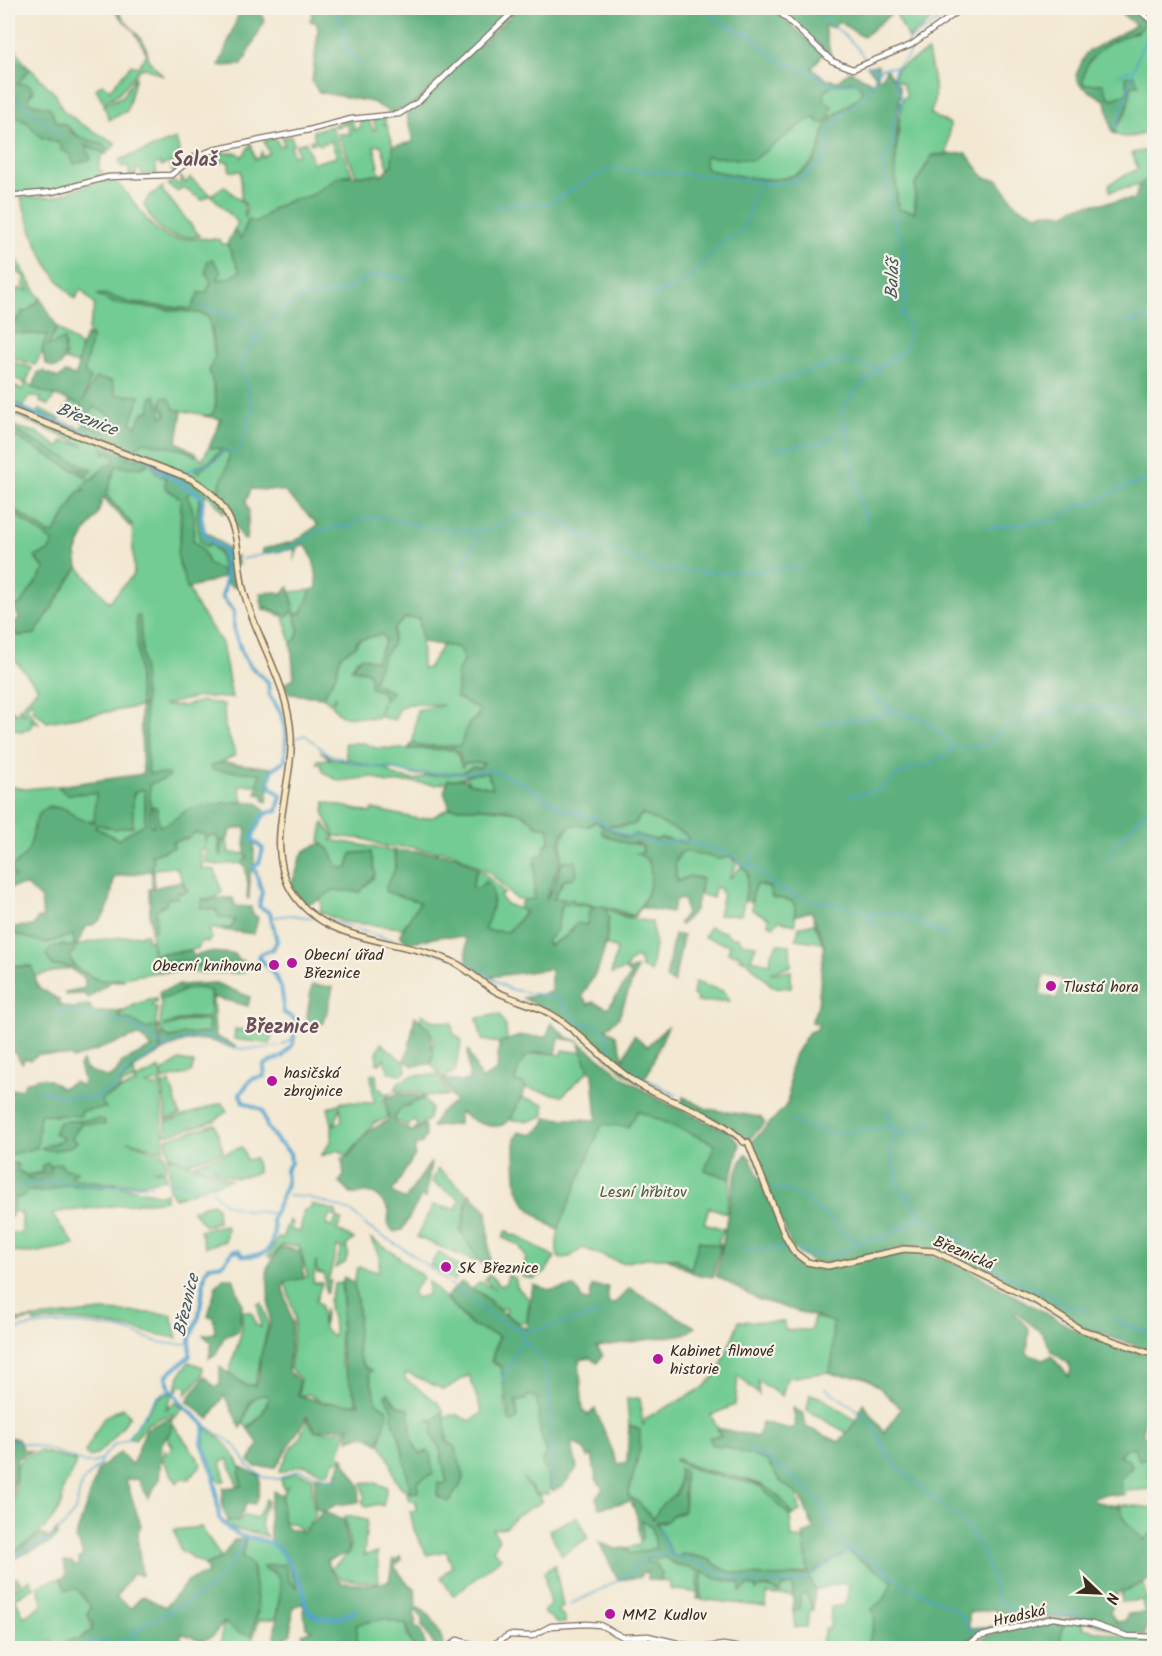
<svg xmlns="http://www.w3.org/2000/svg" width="1162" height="1656" viewBox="0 0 1162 1656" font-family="Kalam,sans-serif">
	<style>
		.green { fill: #72cc93; stroke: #567b58; stroke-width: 1.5; fill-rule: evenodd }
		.forest { fill: #5db07d; stroke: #4c6d4e; stroke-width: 1.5; fill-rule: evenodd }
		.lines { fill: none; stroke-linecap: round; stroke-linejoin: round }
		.stream { stroke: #52a4cd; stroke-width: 1.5 }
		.river { stroke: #52a4cd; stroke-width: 4 }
		.tertiary-casing { stroke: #7b6c5d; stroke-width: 7 }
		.secondary-casing { stroke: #7b6c5d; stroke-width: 8 }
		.tertiary { stroke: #fff; stroke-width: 4.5 }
		.secondary { stroke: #f8e8c3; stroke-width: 5 }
		.poi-dot { fill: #b5179e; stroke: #f7f3e8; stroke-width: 2 }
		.labels { text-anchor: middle; stroke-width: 4.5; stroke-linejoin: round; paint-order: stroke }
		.poi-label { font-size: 16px; fill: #3b2a1e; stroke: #f7f3e8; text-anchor: start }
		.park-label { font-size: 16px; fill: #4c5b41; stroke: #f7f3e8 }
		.street-label { font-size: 16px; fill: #3b2a1e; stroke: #f7f3e8 }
		.water-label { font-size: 18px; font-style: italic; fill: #43555b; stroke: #f7f3e8 }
		.quarter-label { font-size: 20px; font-weight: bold; fill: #6b505b; stroke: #f7f3e8 }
	</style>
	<rect width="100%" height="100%" fill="#f7f3e8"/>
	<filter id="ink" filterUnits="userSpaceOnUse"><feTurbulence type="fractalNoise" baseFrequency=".0167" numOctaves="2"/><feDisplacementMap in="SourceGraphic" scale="12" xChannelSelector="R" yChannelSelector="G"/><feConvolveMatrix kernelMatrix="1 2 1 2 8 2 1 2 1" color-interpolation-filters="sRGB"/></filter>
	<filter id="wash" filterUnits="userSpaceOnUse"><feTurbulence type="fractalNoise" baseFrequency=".008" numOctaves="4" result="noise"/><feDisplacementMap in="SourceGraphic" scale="24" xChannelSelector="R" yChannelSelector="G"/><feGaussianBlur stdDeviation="1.35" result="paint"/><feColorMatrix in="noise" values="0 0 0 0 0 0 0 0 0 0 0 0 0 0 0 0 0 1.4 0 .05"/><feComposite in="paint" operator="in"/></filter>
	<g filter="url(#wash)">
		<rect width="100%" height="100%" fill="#f3e8d2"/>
		<path class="green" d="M111 8H117C121 24 148 35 148 59L163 76 146 68 140 69 120 92 104 103 96 89 102 84 110 90 131 65 138 67 147 54 134 31Z
			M898 8H946L908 38 894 10Z
			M1120 8H1134L1154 25V128C1144 134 1129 140 1117 135L1114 130 1125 115 1132 85 1129 84 1126 95 1113 99 1108 97 1102 84H1083V70L1100 49 1122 36 1138 32 1145 24Z
			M14 47 23 61 57 96 62 109 81 124 116 144 109 151 99 142C81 142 76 134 65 124 51 123 42 108 30 103L28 99 34 91 17 84 19 63 15 60 12 64 10 52Z
			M928 51C931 70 940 96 930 114L950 124 947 154 932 155 915 185V213L897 209 895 168 902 99 907 95 903 84 894 79 896 69Z
			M136 76 127 111 109 120 104 105 123 96Z
			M850 81 858 84 862 91 860 95C850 106 832 113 826 126 821 136 822 147 816 157 793 193 742 176 709 170L705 166V156L753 160 809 119 815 118 825 101 824 93 831 86Z
			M8 112 31 125 41 137 61 144V150L71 154 75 164 85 145 106 154 102 155 98 169 103 172C83 191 34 192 8 194Z
			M386 118 384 125H387C390 138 400 158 389 169L381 145 374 146 379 166 377 167 382 175H356L338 134H350L347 124 335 127 334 124 352 120 354 130 360 128V119H368L373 130 376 129 373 119Z
			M331 126 352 174 340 176 310 196 291 200 274 208 241 240 234 230 238 223 211 195 224 186 244 204 245 218 247 207 241 199V171H230L228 161 219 162 213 151 221 154 222 149 223 153H238L242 157 251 144 255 159 259 158 262 151V157L269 153 264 141 276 138 279 146 284 145 282 138 291 136 294 144 291 147 293 155 298 154 296 145 306 142 313 163 337 157 331 141 319 145 318 142 311 144 310 141 315 139 313 131Z
			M176 139 180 154 177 164 178 166 182 164 173 173 170 162 161 166 160 163 155 164 157 175H142L141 170 136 169V176H129V166L121 167 119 160Z
			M1148 150 1154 160V157V172L1141 185 1110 191 1109 185 1112 182 1138 169 1132 153Z
			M179 175 186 183 190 178 211 195 202 200 182 187 178 192 168 185 173 181 179 185 182 180Z
			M113 180C134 195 147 229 168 237 184 243 203 235 220 240L222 244H227L240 271 231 278 217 280 220 274 212 259 210 260 207 274 212 280 206 293H199L192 309 131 303 98 294 116 304 199 313 209 318 215 357 211 376 216 400 215 411 210 416 174 409 169 398 164 397 166 416 162 417 156 396 149 411 144 412 135 427 131 423 140 396 116 395 112 381 95 378 94 407 112 416 103 433 64 411 70 401 82 405 87 382 84 368 92 337 88 330 95 306 81 289 75 299C44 269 32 237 21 197H54L95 183Z
			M163 187 162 190 200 236C169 240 157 233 144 205L149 196Z
			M9 246 40 299 8 328V297L19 288 28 291 23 284 24 277 18 272 10 271 8 277Z
			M57 327 81 347 78 364 65 360 66 355 48 346Z
			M15 333 47 335 44 348 35 365 8 356V338Z
			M10 361 32 368 26 383 55 396 48 405 40 402 41 398 29 396 23 407 27 409 25 410 52 418 38 413 40 409 60 419 56 420 165 467 167 463 135 449 143 442 185 450 203 459 209 447 222 449 210 461 198 466C210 467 218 458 225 450L229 453 227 471 217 489 224 514C207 489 186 477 157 474L166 478 165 488 181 499 179 565 195 604 222 643 232 698 199 697 162 705 184 706 201 701 224 705 225 727 236 755 212 766 213 770 260 772 258 785H239L243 801 188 810 169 825 159 826 157 808 153 806 154 826 150 827 144 706 47 722 32 709 34 705 32 701 26 707 40 725 31 719 33 726 22 732 8 727V706L14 712 27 715 18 710 38 688 8 652V633L10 631 19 636 35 634 78 567 109 602 134 574 132 524 106 495 116 466H147L107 452 116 456 113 463C101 466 102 473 94 479 89 482 87 481 82 487L85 491H79L54 534 48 533 8 505V438L12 441 8 420 18 428 36 432 60 448 62 441 84 446 8 412V404L20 412V405L8 397V383L22 390 25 383 8 375Z
			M193 491 200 497C186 545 229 542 224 577L220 569 209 565 203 551 193 540C194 525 196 507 186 496Z
			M8 509 53 542 49 551 36 556V560L45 569C37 580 30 599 17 606L8 596Z
			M311 590 310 600 296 620 299 629 296 639 291 643 284 617 263 609 265 607 288 616 294 610 291 592Z
			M411 617 421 620 422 669 428 668 443 645 457 647 464 657 457 675 460 697 480 710C478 719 472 718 468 725 464 733 466 742 458 747L418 746 413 742 417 710 444 705 407 704 399 709 395 720 380 717 382 703 377 718 341 716 332 705 336 696 330 703 323 697 336 674 341 655 355 647 358 640 383 634 386 640 376 661 357 659 351 669 369 672 371 688 383 692 384 700 392 692 373 682 383 657 393 641 394 629 398 622Z
			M345 743H364L376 748 456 750 462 767 464 763 478 762 484 765 480 768 471 767 463 772 414 775 385 767H373L384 768 395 776 415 780 426 776 486 772 494 788 469 783 466 777 436 785 411 782 387 783 373 777 339 781 323 772 321 764 317 763 318 760 330 759 320 751 331 758 372 767 346 758Z
			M8 786 25 789 58 786 66 794 96 793 95 819 94 822 79 819 65 809 49 806C31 817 35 830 30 847 27 857 18 862 10 868L16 877H8V861L14 842H8Z
			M137 790H145V824C136 830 127 832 119 840L95 827 97 824 109 828 132 827 133 795Z
			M325 802 371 813 372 809 419 819 433 817 449 808H482L518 812 532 820 536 826 549 828 551 840 545 845 544 854 537 856 535 862 534 899 531 901 515 898 490 873 452 852 421 850 412 847H387L364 839 335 836 324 815Z
			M642 814 685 834 688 839 687 843 661 838 656 840C636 835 626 839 606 828L608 825 621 827 636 823Z
			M596 821 603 826V834L607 837 643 846 641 854C643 856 646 858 648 861 659 876 644 904 634 916L608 907 553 899 564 880 573 878 576 862 563 861 554 887 546 899C549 886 559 872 561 859 564 840 556 840 572 825L590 826Z
			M323 823 335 838 331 840C353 844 372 846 394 852L395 874 386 887 387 892 420 902 403 928 344 922 320 912 322 902 319 900 333 890 359 892 374 877 370 852 352 853 347 869 338 867 329 849 320 842Z
			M195 833 205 834V843L208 836H218L219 853 222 855 223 839 227 841 229 853 247 854 244 863 215 865 206 862 204 847 200 850 203 863 201 868 215 870 222 892 215 898 202 901 201 906 217 911 222 917 232 918 236 922 231 928 209 929 212 938 208 942 202 941 197 949 157 954V964L166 960 193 961 198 967 241 960 247 963V970L242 973 157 972 105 981 89 977 76 968 70 958 75 946 98 940 147 934V940H151L154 965 151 932 156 926V910L168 898 188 891 176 867 153 869 154 886 152 888 151 856 174 847 172 843Z
			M682 851 722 859 731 856 736 865 729 879 741 867 747 871 748 885 741 915H718L723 894 720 892 721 888 715 887 713 898 700 894 701 878 689 876 677 881 675 863Z
			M478 868 505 893 500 896 506 904 526 911 508 932 483 930C490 918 499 891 486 881L479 888 471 887Z
			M756 883 769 887 773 897 792 901 795 906V925L779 920 774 926 768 924 769 918 752 910V893Z
			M563 903 596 906 589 912 587 925H575L566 936 548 946 546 942 556 931Z
			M604 908 625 917 652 922 655 945 651 972 641 968 640 959 635 958 628 964 627 969 611 974 617 949 606 945 609 918Z
			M814 923 823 943 796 939 799 927Z
			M709 927 727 933 730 937H738L742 943 756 945 751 959 770 964 771 954 778 944 790 945 791 966 770 973 791 971V988L773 987 748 962 739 958 742 957 740 955 728 953 730 945 704 937Z
			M8 932 47 943 73 935 75 945 68 947 63 944 51 948 48 957 53 966 62 964 70 968 35 976 31 966H12V959L8 955Z
			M695 982 723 991 730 1001 696 1002 697 998 693 995Z
			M198 988 210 989V1018H189L164 1026 189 1020 209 1021V1033L168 1038 160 1029 161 998C175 995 184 989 198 988Z
			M156 998V1003H153V1007H157L156 1027 147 1029 117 1016 136 1004Z
			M422 1014 431 1020 452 1023 453 1033 462 1040 455 1071 451 1074 448 1072 449 1075 443 1078 432 1065 434 1038 420 1019Z
			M499 1014 506 1027 507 1040 499 1043 482 1040 477 1018Z
			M235 1029 272 1034 270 1044 234 1039Z
			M381 1043 405 1063 406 1071 403 1074 389 1073 384 1058 380 1064 377 1063V1053Z
			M563 1050 583 1053 589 1070 562 1096 526 1088 515 1082 519 1065 526 1055 550 1053 561 1055Z
			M179 1060 194 1063 191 1073 163 1080 162 1072Z
			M160 1068 161 1081 146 1085 155 1087 161 1083 164 1150 127 1141 165 1154 166 1168 153 1170 165 1171 166 1179 138 1184 106 1183 163 1195 166 1192V1200L58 1212 52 1215 75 1245 33 1253 8 1252V1233H22V1213L12 1211 15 1198 21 1197 26 1191 43 1192 65 1185 104 1187 100 1182 74 1179 72 1171 63 1168 61 1164 53 1168C49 1181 39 1180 28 1180L26 1177 42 1175H26L17 1170V1164L8 1162V1155L37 1147 40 1113 54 1116 81 1114V1111L101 1104V1100L136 1083 133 1080 121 1085V1082L134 1070 135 1080Z
			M376 1074 377 1087 382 1089V1093H391L381 1103 387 1105 388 1118 374 1123 348 1156 338 1150 321 1156 332 1139V1126L342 1121 340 1106 336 1122 332 1124 328 1108 343 1102 374 1103 371 1075Z
			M413 1075H438L448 1095C429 1099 414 1089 394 1091L399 1082Z
			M170 1082 180 1115 166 1120 163 1085Z
			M522 1098 544 1104V1116L530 1121 512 1120 513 1112Z
			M420 1100H425L431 1109 429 1119 413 1131 417 1126 414 1120 408 1126 394 1120 400 1109Z
			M222 1103 227 1111 214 1121 166 1135V1122Z
			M638 1111 716 1144 705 1170 731 1179 726 1213 709 1207 704 1223 724 1229 718 1242 722 1244 721 1246 699 1241 691 1269 676 1258H646L622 1263 583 1248 570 1257 559 1258C546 1236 591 1149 602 1124L628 1126Z
			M215 1124 223 1151 186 1163 169 1155 166 1139Z
			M242 1147 247 1160 255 1158 258 1173 235 1178 214 1171 216 1168 210 1170 194 1164Z
			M168 1156 230 1180 197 1189V1191L175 1198 168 1187 170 1182Z
			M438 1169 466 1192 465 1219 460 1231 479 1260 476 1262 417 1237 433 1205 456 1209 460 1199 432 1182Z
			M213 1203 217 1208 218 1222 205 1226 192 1210Z
			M312 1204 336 1211 337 1217 330 1215 326 1225 332 1227 337 1217 342 1220 337 1230 354 1239 346 1246 348 1253 345 1263 335 1268 342 1247H337L328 1281H331L326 1294 324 1274 317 1273 316 1261 313 1283H322L316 1301 321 1306 322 1325 325 1308 324 1329 333 1337C337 1325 329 1315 329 1303 329 1297 333 1290 335 1284L341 1283 343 1305 339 1346 342 1367 347 1371 358 1405 325 1403 308 1394 299 1396 300 1379 290 1369 295 1316 285 1282 308 1277 299 1246 282 1245 271 1258 268 1256 278 1237 282 1238 289 1220 292 1223 291 1230 300 1232 304 1210 311 1208Z
			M224 1225 227 1227 225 1241 205 1247 200 1230Z
			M508 1231 511 1236 516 1235 555 1257 546 1271 535 1279 522 1277 526 1257 519 1245 503 1238 505 1232Z
			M371 1239 391 1251 422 1276 423 1278 412 1292 416 1298 428 1295V1281L472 1326 498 1336 491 1362 502 1368C501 1377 506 1381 506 1391 505 1405 504 1408 511 1422L517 1418V1401L525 1400 528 1395 538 1398 541 1433 546 1452 542 1463 550 1479 549 1494H537L523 1478 535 1494 541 1496V1502L516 1516 506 1527 492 1529 499 1539 493 1550 501 1558 453 1596 441 1577 452 1566 446 1551 427 1555 414 1530 410 1511 416 1510V1501H409L407 1494 420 1479 426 1451 420 1454 412 1440 409 1410 397 1405 388 1393V1402L393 1410 392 1418 400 1439 410 1488 406 1492 395 1480 391 1463 380 1443 388 1411 377 1403 369 1374 371 1370 362 1364 356 1350 358 1309 354 1283 357 1269 360 1267 378 1272C382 1254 377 1253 371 1239ZM408 1373 444 1390 469 1375 482 1413 470 1421 457 1415 443 1416 448 1443 455 1446C455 1465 473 1471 456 1491 452 1495 453 1499 448 1502L437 1495 438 1483 447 1484 440 1449 432 1436 434 1423 427 1420H435L443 1411 437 1402 405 1379V1375Z
			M439 1252 462 1269 454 1281 430 1265Z
			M489 1274 500 1286 506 1283 508 1275 515 1278 517 1287 529 1299 527 1321 519 1323 505 1313 507 1310 504 1307 501 1310 479 1292 470 1290 481 1282 495 1289 485 1280Z
			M262 1303 268 1325 255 1385H246L229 1373 242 1330V1311L252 1312 256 1325 261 1327 258 1304Z
			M102 1311 171 1314 177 1338C132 1331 83 1314 34 1323L32 1319 17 1323 9 1321Z
			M814 1317 833 1322C831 1339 836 1358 829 1372L787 1378 782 1396 758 1381 759 1395 738 1375 735 1405 711 1415 721 1436 712 1445 725 1446 767 1461 780 1481 797 1492 800 1511 793 1515C772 1480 743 1478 708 1471 697 1469 686 1463 677 1459L676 1461 701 1472 744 1480 762 1487 790 1516 792 1538 805 1539 808 1572 785 1577 750 1575 723 1570 710 1560 682 1553 681 1556H673L656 1522 663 1523 672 1515 682 1513 685 1502 684 1471H678C683 1492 668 1504 653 1519L639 1503 628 1496 638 1457 640 1430 629 1425 627 1399 640 1398 643 1426 646 1418 703 1388 718 1373 739 1321 784 1322 785 1330H811Z
			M189 1362 203 1367 202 1376 186 1395 187 1386H179L177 1391H175L180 1374Z
			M170 1393 172 1396 166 1409 176 1402 183 1408 175 1417 171 1414 149 1423 134 1440 128 1438 155 1401 160 1396Z
			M810 1394 822 1398 856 1421 847 1433 807 1410Z
			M260 1395H268C266 1411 260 1419 247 1427L243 1423 252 1400Z
			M123 1408 130 1415C123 1427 101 1457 88 1457L85 1452 104 1417Z
			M307 1419 314 1431 333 1432 348 1428 339 1454 345 1459 335 1461 328 1474C318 1473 313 1467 306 1466 296 1464 287 1472 279 1472L291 1448 299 1440Z
			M172 1423 202 1464 189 1479H182L177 1483 163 1461 165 1450 167 1453 173 1447 167 1438Z
			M206 1427C220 1437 237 1454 242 1471L239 1477 242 1486 238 1487 228 1459 221 1462 225 1480 221 1483C205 1464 201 1453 206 1427Z
			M1134 1447 1148 1456 1149 1477 1154 1478V1489L1125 1491V1495H1121L1120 1479 1132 1467 1119 1455 1125 1449Z
			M40 1451 76 1461C74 1471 69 1478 64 1487 61 1492 64 1499 61 1505 52 1524 35 1538 18 1549L12 1548 8 1551V1532L16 1487V1467L22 1458Z
			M295 1472 312 1477 313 1505 316 1514 308 1527 300 1530 293 1523H285C281 1512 278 1497 288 1486L283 1488 281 1479Z
			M372 1482 387 1487 383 1506 378 1504 367 1507 362 1502 365 1497 362 1483Z
			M266 1499 268 1502C261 1514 257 1525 267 1537 254 1529 240 1534 225 1525L228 1521 239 1522 244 1515 257 1518Z
			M1117 1504 1154 1508V1551L1127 1524Z
			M347 1516 367 1520 364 1555 377 1553 379 1581 375 1583 342 1579 330 1569 349 1553 350 1545 345 1517Z
			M578 1516 588 1538 562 1555 549 1530Z
			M641 1519 652 1526 656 1548 631 1554 626 1548 640 1545Z
			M201 1527 222 1558 205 1565 180 1550 174 1530Z
			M247 1536C278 1536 288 1563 297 1588L290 1582 284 1565H271L264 1569C288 1574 279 1597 276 1616L274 1619 259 1620 250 1648H224L221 1642 223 1623 252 1635 258 1613 253 1569 242 1555Z
			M848 1552 893 1581 884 1599 872 1609 875 1619 867 1648H820L825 1629H830L831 1607 845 1605 849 1586 840 1583 815 1590 808 1575Z
			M647 1557 655 1560 664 1557 697 1569 700 1571 698 1593 670 1589V1582L660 1581 662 1574 646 1562Z
			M555 1565 563 1607 558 1611 565 1619V1623H558L543 1612 550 1605 544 1572Z
			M702 1571 708 1572 714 1578 756 1587 774 1589 793 1585 794 1596 767 1594 766 1607 701 1599Z
			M8 1573 11 1581 17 1577 20 1582 13 1586 14 1589 30 1579 34 1587 12 1600H16L24 1617 43 1604 37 1586 60 1578 66 1590 77 1589 91 1607 88 1611 92 1630 80 1639 67 1642 65 1648H50L55 1647 52 1641 37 1646 38 1648H8V1601L10 1600Z
			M1144 1582 1146 1599 1154 1598V1604L1150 1610H1144L1142 1600 1122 1602 1121 1591Z
			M806 1593 813 1610 809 1611 807 1627H795L793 1611 799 1610 800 1595Z
			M384 1619 407 1625V1635L414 1648H355L358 1645 355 1636 357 1624Z
			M1064 1620 1084 1623 1083 1628 1134 1639 1154 1638V1648H1059Z"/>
		<path class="forest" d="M241 8H261L264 22 242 65 219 66Z
			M314 8H515L412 105 392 113 372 102 319 92 312 82 318 31 317 23 310 21Z
			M519 8H773L823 54 812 68 826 79 838 81 850 71 873 83 876 76 867 66 878 65V77L882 78 886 69 900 88 895 168 898 209 915 212V185L932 156 966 153 985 178 998 180 1017 206 1037 215 1045 212 1065 214 1075 207 1086 205 1135 199 1139 186 1154 172V1336L1152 1343 1154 1344V1352L1075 1325 1035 1299 951 1255 926 1247 907 1246 833 1264 812 1262 793 1249 752 1148V1142L785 1107 789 1098 790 1070 795 1054 809 1032 816 1030 819 1024 811 1022 818 1005 824 944 811 911 795 916V906L792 901 772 897 769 887 756 884 751 902 745 901 748 872 731 856 719 859 684 851 677 855 675 866 677 882 689 876 702 880 695 910 681 925 679 923 686 914 684 900 676 899 671 913 644 908 643 905 635 916 628 917 605 909 609 918 605 947 599 967 582 996 588 1004 593 1002 608 1008 631 975 626 971 637 968 619 1017 606 1029 616 1035 624 1059 634 1035 647 1046 668 1026 648 1073 639 1083 626 1074 567 1022 523 998 551 992V969L489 977 467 963 466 938 445 936 406 943 400 934 420 902 386 892V887C392 875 401 864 393 850L455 855 477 868 472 887 479 888 486 881C499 891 490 918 484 930L508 932 526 912 519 909 522 900 534 899 535 862 536 856 544 854 545 846 550 842 549 828 537 826C518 802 478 809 450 808L444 792 448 780 464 779 469 783 493 788 488 773 466 775 463 772 472 767 480 768 484 763H465L462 767 459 753 453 749H408L413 742 418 746H460L469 723 477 718 480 710 456 697C458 689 457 685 457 678 457 663 471 663 457 647L422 642 419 618H405L394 629 392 645 383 657 373 682 392 692 384 700 383 692 371 688 369 672 351 668 361 657 376 661 386 640 382 634 358 640 355 647 341 655 336 674 323 697 290 694 284 684 294 678 291 643 296 639 299 629 294 613 302 614 311 590 317 588C317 573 315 556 304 544L298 547 294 561 295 549 263 554 262 549 293 542 318 525 284 491 251 489 246 502 249 511 246 540 243 539 218 497C217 481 230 470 229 453L225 450C217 460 205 462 199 473L194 468 210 461 221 449 209 447 221 419 203 416 212 415C221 401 213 385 209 371L215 356 213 334 208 316 199 313 116 304 98 296 104 294 131 303 191 309 199 293H206L211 282 206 273 207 261 213 259 221 272 217 280 230 278 240 271 227 244 234 230 241 239 248 219 256 223 274 208 291 200 310 196 340 176 382 175 392 165 393 146 413 142 406 113ZM850 81 858 84 862 91 860 95C850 106 833 113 826 126 821 136 822 147 816 157 794 193 742 176 709 170L705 166V156L753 160 809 119 815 118 820 123H825L830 116 832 106 825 101 824 93 831 86ZM642 814 685 834 688 839 686 843 661 838 656 840 636 834 627 838 606 828 608 825H633ZM596 821 603 826 601 832 619 841 628 844 639 843 643 846V853H637L649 861C654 881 647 900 634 916L608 907 574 902 573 899H553L564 880 573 878 577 873 575 861H563L554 887 546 899 561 859 560 843 563 833 572 825 588 826ZM563 903 595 907 589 912 587 925 577 923 566 937 549 946 546 942 556 931ZM1044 975 1062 979 1057 999 1040 994Z
			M778 8H898L863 37 838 21 834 28 824 26 831 57Z
			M1114 8H1120L1146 24C1142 27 1140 31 1135 32 1109 42 1083 54 1083 84H1103L1108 97 1113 99 1129 92 1125 76 1134 75 1139 85H1132L1126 112 1114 130 1117 135 1112 132 1106 101 1080 85 1076 75 1086 53 1136 25Z
			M10 52 12 64 16 60 30 69 17 84H27L33 89 28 99 30 103 49 107C56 114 50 124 65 124 70 128 69 131 74 134 86 141 101 140 109 151L106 154 85 145 91 159 74 164 70 154 61 150V144L41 137 26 121 8 113V56Z
			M40 297 57 327 48 346 64 339C66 351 65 378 45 363L42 348 47 335 15 333 8 338V328L22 314V311L25 312 38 303Z
			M87 334 92 337 84 372 90 378 83 402 95 378 112 381 116 395 140 396 131 422 135 427 144 412 149 411 152 396H156L162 417 166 416V412L161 406 163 397 169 398 174 409 182 411 177 442 197 454 195 456 185 450 143 442 135 449 155 460 167 463 165 467 53 423 56 420 81 428 85 422 103 432 112 416 94 407 88 416 79 411 81 405 33 388 38 372 43 371 58 378 65 373 76 376 81 347Z
			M8 427 60 455 93 469 91 472 76 467 88 475 86 477 16 437 12 441 8 438Z
			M101 447 148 464 142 468 116 466 106 495 132 524 130 527 103 497 98 514 85 533 76 553 78 567 35 634 20 636 11 631 8 633V629L19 618 8 596 16 606 20 605 45 569 35 557 49 551 53 542 8 509V505L48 533 54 534 79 491H85L82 487 89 479 94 478C100 472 104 463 113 463L115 456 107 452 104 454Z
			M152 465 193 482 206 493 201 512 205 531 229 549 231 557 237 556 238 565H227L237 586 232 587 224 577 187 589 177 554 181 534V499L165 487 166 478 157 474ZM193 491 200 497 197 516 200 541 206 547 211 543 219 552 224 576 220 569 209 565 203 551 193 540C194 525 196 507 186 496Z
			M289 587 294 610 288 616 266 607 263 609 260 593 278 592 280 595Z
			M136 616H140L145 703 142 706H145L148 770 149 773 168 774 169 777 150 784V826H154L152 806 157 808 159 826C172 824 176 816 187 810 202 803 241 801 258 803L266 812 254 835V869L250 873 249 899 247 898 248 884 245 866 242 864 248 857 245 853 246 827 231 830 227 841 221 840V856L217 836H208L205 843V834L195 833 188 838 172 842 174 847 151 855 154 860 150 871 114 877C111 897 110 922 86 927L70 958 74 967 98 980H125L110 982 88 998 84 994 65 995V992L85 988V979L67 966H53L46 955 51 948 63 944 68 947 75 945 73 935 44 943 8 932 9 927 33 926 38 918 43 919 41 899 26 885 8 888V877H15L10 868C18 862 27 856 30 846 35 830 31 819 47 807L65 809 79 819 94 822 96 793 66 794 58 786 143 774ZM137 790H145V823C136 831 129 830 119 840L95 827 97 824 115 829 133 826V795Z
			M222 762 271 768 267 802 263 800V795L256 794 260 773 212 770 211 766Z
			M321 844 329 849 338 867 348 868 351 854 371 852 375 874 360 892 333 890 319 900 304 905 290 884C305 865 290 852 321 844Z
			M181 881 188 891 177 893 178 898H168L166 904 156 910 155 931 151 932 149 889Z
			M203 898 208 901 215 898H233L235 906 251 907 252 913 258 918 254 934 213 929 231 928 235 920 219 917 216 910 201 908Z
			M674 934 683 936 674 983 666 979Z
			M191 951 194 956 209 952 235 954 239 961 198 967 193 961 159 962 157 966V954Z
			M8 955 12 959 13 966 32 967 38 987 59 1000V1005L76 1009 79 1006 89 1005 94 1012 122 1011 117 1016 131 1020 147 1029 158 1025 160 1053 141 1063 121 1082V1089L101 1100 106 1108 81 1111 80 1116 40 1114 37 1148 8 1155V1090L22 1089 25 1083C40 1075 48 1077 61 1088L74 1082 82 1086 83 1079 79 1066 82 1061 85 1069 108 1078 116 1073 122 1062 152 1048 140 1036 132 1037 73 1059 69 1056 39 1054 30 1060 25 1058 22 1063 15 1053 8 1050Z
			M216 983 250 997 248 1006 213 997 215 1036 235 1046V1049C207 1037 188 1035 161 1052V1033L170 1039 183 1034 208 1033 209 1021 189 1020 165 1027 164 1025 189 1018H209L211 991 198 988 181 990 180 993 160 1000 159 992 180 985Z
			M312 985 333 987 324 1023 311 1028 307 1016Z
			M415 1016 430 1030 433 1055 430 1064 413 1066 404 1060 409 1049Z
			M551 1023 568 1038 578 1041 559 1038 556 1054C529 1048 520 1056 515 1082L524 1084 526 1088C520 1097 517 1109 511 1118 498 1136 472 1120 459 1112V1124L432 1127 440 1112 455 1102 442 1078 462 1082 469 1079 468 1049 481 1080 497 1071 499 1043 520 1036 547 1037Z
			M579 1042 626 1079 658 1099 729 1132 740 1144 731 1179 705 1170 715 1144 638 1111 628 1127 602 1124 558 1230C511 1201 516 1189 515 1138L519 1132 532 1135 545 1124 546 1118 597 1120 593 1074 589 1071Z
			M399 1093 426 1097 401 1108 394 1119 395 1123 414 1132 424 1125 426 1136 421 1144 415 1146V1155L392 1192 405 1200 431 1162 426 1198 421 1197 402 1230 394 1232 388 1225 389 1210C370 1186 377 1194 351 1194L339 1182 344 1176 342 1158 348 1156 369 1131 389 1120 385 1099Z
			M683 1097 707 1109 760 1117 765 1123 749 1139H744L682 1104Z
			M100 1119 105 1120V1125L81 1123 72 1138 77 1142C70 1149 53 1153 41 1148L64 1139 54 1133 59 1122Z
			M746 1154 751 1159 793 1257 792 1263 819 1270 901 1252 927 1254 958 1264 1079 1332 1154 1357V1393L1146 1390 1143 1436 1154 1439V1455L1139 1460 1134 1447 1125 1449 1119 1455 1130 1461 1132 1467 1120 1479 1121 1495 1105 1494 1094 1497 1093 1501 1121 1507C1120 1521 1135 1531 1145 1540L1148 1535 1154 1534V1577C1144 1583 1130 1590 1118 1592L1110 1612 1116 1622 1125 1621 1128 1614 1154 1612V1625L1147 1626 1145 1635C1120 1636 1098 1622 1073 1618 1044 1613 1008 1628 980 1634L970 1639 960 1648H867L875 1619 872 1609 884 1599 893 1581 848 1552 808 1575 815 1590 813 1608 806 1593 800 1596 799 1610 793 1611V1585L782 1586 780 1593 770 1588 761 1587 756 1591V1587L749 1585 740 1592 739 1582 714 1578 703 1571 700 1599H697L699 1571 675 1564 664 1557 655 1560 647 1557 646 1562 657 1564 662 1574 660 1581 648 1579 647 1572 641 1573V1577L618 1580 599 1542 616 1549 626 1548 631 1554 656 1548 652 1526 642 1520 643 1537 640 1541 637 1516 631 1501 599 1508 596 1497 603 1489 596 1479 592 1455 588 1458 584 1449 571 1441 577 1468 562 1487 552 1491 542 1459 547 1452 540 1432 537 1398 528 1395 525 1400 516 1401 517 1418 513 1422 509 1419C509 1402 501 1382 502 1367L492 1361 499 1336 473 1326 446 1297 462 1282 470 1289 479 1292 493 1306 526 1329 533 1285 550 1290 574 1287 580 1293 581 1299 589 1302 592 1286 608 1287V1303L614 1304 630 1288 695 1327 685 1334 596 1347 603 1355 597 1363 590 1358 579 1360 583 1411 588 1415 595 1409 618 1464 627 1462 629 1425 640 1430V1448L628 1496 639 1503 653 1519 662 1504 677 1494 680 1478 679 1468 684 1471V1511L672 1515 667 1521 656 1522 673 1556H681L683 1553C690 1558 701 1556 709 1560 715 1563 719 1568 725 1570 741 1576 794 1580 808 1572L803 1534 814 1530 801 1497 780 1481 767 1461 725 1446 712 1445 709 1437 721 1436 717 1428 758 1437 762 1422 790 1429 796 1425 793 1408 804 1414 806 1427 839 1442 854 1425 863 1403 884 1432 901 1409C889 1398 874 1378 858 1376 847 1374 839 1378 829 1372 836 1357 831 1339 833 1322L757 1299 716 1276C725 1247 729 1172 746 1154ZM1017 1313 1043 1334 1052 1352 1068 1363 1071 1369 1069 1376 1051 1356 1043 1360 1027 1354 1029 1328 1014 1314ZM994 1609 1005 1620 996 1626 969 1628V1613Z
			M8 1162 18 1165 17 1170 26 1175 43 1172 42 1166 48 1163 51 1166 47 1173 27 1178C36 1183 44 1177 51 1174L52 1165 60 1163 63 1168 77 1171V1173L72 1174 74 1179 101 1182 105 1183 104 1187 65 1185 48 1191H27L24 1196 15 1198 12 1216 8 1215Z
			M469 1193 487 1211 490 1260 481 1264 461 1232Z
			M699 1241 721 1246 713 1277 695 1274 667 1258H676L691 1269Z
			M281 1247 301 1251 304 1278 285 1282 283 1287 292 1322 288 1371 299 1381 298 1395 325 1403 359 1404C341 1366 337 1348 343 1305 344 1296 340 1285 344 1277L354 1283C355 1291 357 1299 358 1307 361 1329 351 1350 366 1369L372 1370 369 1374 377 1403 387 1409 388 1414 379 1443 364 1435 348 1440 349 1426 316 1431 307 1416 276 1467H256L249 1461 259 1444 247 1428C258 1422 269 1407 268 1395H260L250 1401 241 1428 224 1395 209 1419 187 1401 205 1376 215 1387 220 1385V1367L244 1385 255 1386 259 1377 260 1358 270 1325 267 1268Z
			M223 1278H233L242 1304 239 1331 224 1337 216 1354 209 1358 212 1343 203 1335 215 1333 213 1317 208 1316 216 1286Z
			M388 1393 397 1405 409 1409C411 1425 409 1442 420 1454L428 1451 430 1453 433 1474 417 1481 418 1492 409 1493 410 1488 400 1439 392 1418 393 1410 385 1396Z
			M443 1411 448 1443 455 1446C456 1465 472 1472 456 1491 452 1495 453 1499 448 1502L437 1495 438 1484 447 1483 440 1449 432 1436 434 1423 427 1420H435Z
			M173 1416 170 1432 162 1443 159 1480 148 1498 138 1479 126 1480 141 1526 137 1533 142 1576 133 1573 116 1597 131 1608 143 1596 165 1607 189 1580 208 1573 205 1565 222 1558 234 1540 245 1539 242 1556 252 1566 258 1607 252 1635 239 1633 224 1622 214 1635 203 1641 181 1633 180 1648H65L61 1645 73 1639H80L92 1630 93 1623 87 1614 91 1607 77 1589 66 1590 61 1579 66 1576 64 1562H72L74 1566 80 1565 78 1559 83 1556 79 1543 75 1539 98 1470 120 1452 132 1465 146 1429Z
			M8 1437 18 1439 23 1450 32 1451 17 1458 8 1526Z
			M343 1459 360 1486 359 1502 335 1505 324 1512 344 1520 349 1553 327 1560 330 1570 342 1583 372 1585 389 1581 393 1559 397 1560 400 1556 402 1560 394 1566 408 1584 415 1588 416 1607C434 1614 438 1628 444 1645L442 1648H436L422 1626V1618L417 1611 414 1613 416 1622 413 1625C423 1629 423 1639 426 1648H418L411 1643 407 1625 384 1619 357 1624V1648H305L302 1634 312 1630 306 1627 303 1603 293 1607 291 1633 282 1641 279 1648H276C270 1624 289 1586 274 1571L264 1569 263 1566 284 1564 290 1582 296 1587 287 1559 270 1541 269 1507 274 1491 282 1495V1514L286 1528 303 1532 323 1512 315 1508V1476L334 1479Z
			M676 1459C686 1463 697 1468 707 1471 742 1479 772 1479 793 1515L790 1516 759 1485 701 1472 675 1461Z
			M241 1467 260 1476 258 1498 255 1504 247 1503 237 1522 229 1521 222 1508 223 1488 242 1486 239 1474Z
			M57 1530 58 1536C45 1550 22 1551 8 1564V1551L12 1548 18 1549 41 1534 49 1538Z
			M1064 1620 1059 1648H1064H965C986 1633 1039 1619 1064 1620Z"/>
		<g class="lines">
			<path class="stream" d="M334 8 342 23 345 47 361 65
				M426 8 448 20
				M703 8 718 21 750 35 778 60 819 76 828 86 853 83 873 86
				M818 8C830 29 856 38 866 62
				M1147 8H1154
				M1148 9 1154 16
				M907 44 908 40 938 21 951 8
				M868 66 880 71
				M1118 75 1131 70
				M8 92 61 134
				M1115 129C1131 94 1132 57 1154 24
				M493 207 515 204H548L609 168 735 178 767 184
				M643 294 655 295 689 279 725 240 744 230 755 192 767 184 788 183 800 178 818 165 826 156 829 134 832 128 842 115 865 98 881 68 895 67
				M202 305C221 316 250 315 255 341
				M1126 322 1154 317
				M733 386 774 382 844 361 877 368
				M777 449C804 441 829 451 844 424
				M158 463 185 472 214 461 224 452H238L248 426 252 406 240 362 270 322 292 304 307 296 340 293 370 276 384 275 409 279
				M866 520 853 470 843 409C852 391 888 358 907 348L909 328 902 313 906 298 902 276 905 251 890 208 884 165 887 153 895 141 892 130 902 100 893 76 896 67 908 56 909 48
				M430 527 456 531
				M986 528 1057 520 1079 505 1093 503 1129 485 1154 479
				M460 531 490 530 523 513H537L557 520 605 548 659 570 723 573 800 567
				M223 549 232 559H237
				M242 559 294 548 321 530 350 526 364 518H382L426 527
				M458 575 481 531
				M867 690 875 700 895 711
				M820 723 872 717 895 711 928 722 954 747C966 746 978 750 990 742 997 736 1003 728 1012 725 1069 704 1098 698 1154 725
				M293 739 305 735 315 743
				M317 745 328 754 355 763 410 773 459 774 491 770 527 786 563 809 593 817 622 834 663 845
				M850 796 881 789 899 774 934 763 953 748
				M665 843 680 839 729 853 744 864 758 869 774 886 806 900
				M1108 861 1117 843 1154 802
				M748 864 754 855
				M808 900 826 902 866 913H898L948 936
				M869 915 872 925
				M275 917 291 915 313 918
				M318 917 407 945
				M271 918 272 917
				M423 949 461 959 509 989 558 998 578 1022 598 1027 606 1033 613 1058 634 1072
				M58 1010 106 1018 133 1026 166 1047
				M1145 1035 1154 1032
				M282 1045 293 1039
				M161 1050C174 1042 195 1035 211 1038 219 1040 225 1045 232 1047 245 1051 266 1048 279 1046
				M636 1073 676 1095
				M39 1089 63 1097 96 1098 111 1089 130 1069 158 1051
				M885 1103 895 1133 891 1154 900 1190 922 1217
				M791 1122 833 1134 892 1127
				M901 1132 905 1125
				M896 1134 915 1131 935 1121
				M166 1181 194 1185 201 1191 213 1190C223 1212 255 1210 275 1214
				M19 1186 59 1181 93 1186 152 1185
				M771 1188C807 1188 831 1225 858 1242
				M283 1193 284 1194
				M904 1195 912 1193
				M288 1196 307 1197 351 1211 369 1228 412 1254 492 1317 519 1330C523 1344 537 1349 543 1362 552 1384 548 1396 550 1417 551 1441 554 1463 552 1487
				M742 1248 789 1249
				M796 1250 819 1255 840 1252 869 1239 882 1238 922 1217 946 1233 961 1238 987 1265 1069 1306 1088 1311
				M1114 1320 1154 1335
				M519 1330 534 1331 600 1314
				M8 1332C42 1321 83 1322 118 1329 148 1335 157 1348 190 1343
				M500 1385 522 1340
				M825 1388 859 1411 875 1430 885 1450 900 1470 968 1527 987 1562 998 1600
				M205 1425 236 1446 249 1467 263 1477 278 1479 299 1470 331 1479H341
				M8 1440 49 1449 85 1463H94L101 1459
				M749 1450C768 1457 810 1489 821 1506 831 1522 835 1542 852 1552
				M659 1527 671 1556
				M8 1558 44 1542 63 1527 75 1511 82 1482 100 1465 101 1459 114 1445 127 1439 157 1397 170 1389
				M1000 1602 1014 1609 1022 1619
				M570 1604C590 1596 608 1586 626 1575 636 1570 640 1558 651 1555 675 1548 711 1571 733 1578 750 1583 775 1584 793 1583 816 1582 830 1550 853 1553 876 1557 888 1574 907 1586 924 1596 944 1600 959 1613 965 1619 966 1627 972 1631L1028 1620 1038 1611 1077 1616 1134 1634
				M137 1632 140 1648
				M79 1648C99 1634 105 1647 122 1641 132 1638 138 1627 148 1622 187 1603 233 1585 243 1536"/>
			<path class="river" d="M8 403 145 456 154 463
				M155 467 203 497 201 517 205 536 223 549 226 581 222 597 234 611V630L242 653 250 666 268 682 269 694 281 713 286 734
				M282 1057 293 1044 296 1020 283 1012C285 986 276 974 258 957L260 954 273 949 277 941 270 913 259 906 262 892 254 867 259 863 263 849 252 839C257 826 261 811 277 811L281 795 272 789 269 780 273 769 285 760 286 737
				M278 1058 264 1065 265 1076 251 1079 240 1094 243 1102 262 1110 267 1127 279 1143
				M185 1407 170 1389 166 1376 190 1356V1338L199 1316 205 1273 209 1266 223 1264 233 1251H239L243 1256C249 1256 258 1256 264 1253 273 1248 276 1228 272 1220L287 1183 286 1170 291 1163 290 1153 281 1144
				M186 1408 205 1425 202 1443 214 1474 219 1518 229 1529 239 1535
				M241 1536C271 1540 280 1544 294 1572 297 1578 301 1582 303 1588 305 1595 304 1605 309 1611 318 1623 346 1619 356 1610"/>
		</g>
	</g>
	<g filter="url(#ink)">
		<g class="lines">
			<g class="tertiary-casing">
				<path id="tertiary" d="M775 8 832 61 853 69 911 45 963 8
					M1136 8 1154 23
					M8 196 52 192 108 177 171 175 194 157 213 150 309 130 351 119 399 114 418 102 517 8
					M447 1648 457 1640 487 1648 509 1635 532 1636 551 1626 586 1624 600 1625 623 1637 648 1636 699 1648 723 1645 742 1648
					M962 1648 978 1637 1053 1618 1092 1624 1127 1636 1154 1637"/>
			</g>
			<g class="secondary-casing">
				<path id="secondary" d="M8 409 191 479C207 488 220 500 228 516 241 540 237 567 244 592 257 641 288 683 291 735 294 786 263 844 292 892 326 947 405 937 457 964 471 972 483 984 497 992 519 1002 544 1007 563 1022 589 1042 610 1066 638 1084 672 1104 716 1113 744 1142
					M748 1142 785 1236 794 1252 807 1262 828 1266 904 1249 934 1251 1036 1301 1080 1329 1154 1355"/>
			</g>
			<use href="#tertiary" class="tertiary"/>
			<use href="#secondary" class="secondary"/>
		</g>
	</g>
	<g class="poi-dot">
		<circle cx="292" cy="963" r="6"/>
		<circle cx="274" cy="965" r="6"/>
		<circle cx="1051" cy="986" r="6"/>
		<circle cx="272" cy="1081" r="6"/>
		<circle cx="446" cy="1267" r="6"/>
		<circle cx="658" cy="1359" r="6"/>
		<circle cx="610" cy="1614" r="6"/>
	</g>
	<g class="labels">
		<g class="poi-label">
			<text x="304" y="960">Obecní úřad<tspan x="304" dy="18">Březnice</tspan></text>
			<text x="262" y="971" text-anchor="end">Obecní knihovna</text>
			<text x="1063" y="992">Tlustá hora</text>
			<text x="284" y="1078">hasičská<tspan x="284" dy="18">zbrojnice</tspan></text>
			<text x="458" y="1273">SK Březnice</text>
			<text x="670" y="1356">Kabinet filmové<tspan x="670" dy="18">historie</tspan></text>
			<text x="622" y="1620">MMZ Kudlov</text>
		</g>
		<g class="park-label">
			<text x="643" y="1197">Lesní hřbitov</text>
		</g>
		<g class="street-label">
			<text transform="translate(964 1252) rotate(23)" y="6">Březnická</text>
			<text transform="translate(1019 1615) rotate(-13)" y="6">Hradská</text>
		</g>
		<g class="water-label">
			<text transform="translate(892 279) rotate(-88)" y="6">Baláš</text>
			<text transform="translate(87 419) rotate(21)" y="6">Březnice</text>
			<text transform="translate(186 1305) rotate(-77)" y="6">Březnice</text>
		</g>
		<g class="quarter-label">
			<text x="195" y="166">Salaš</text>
			<text x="282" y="1033">Březnice</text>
		</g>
	</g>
	<rect width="1162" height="1656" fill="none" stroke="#f7f3e8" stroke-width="30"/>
	<g transform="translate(1099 1593) rotate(113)" stroke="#f7f3e8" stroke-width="4.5" paint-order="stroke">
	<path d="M0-4.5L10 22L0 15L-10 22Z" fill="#3b2a1e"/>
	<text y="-9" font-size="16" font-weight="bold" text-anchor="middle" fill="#3b2a1e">N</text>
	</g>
</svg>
